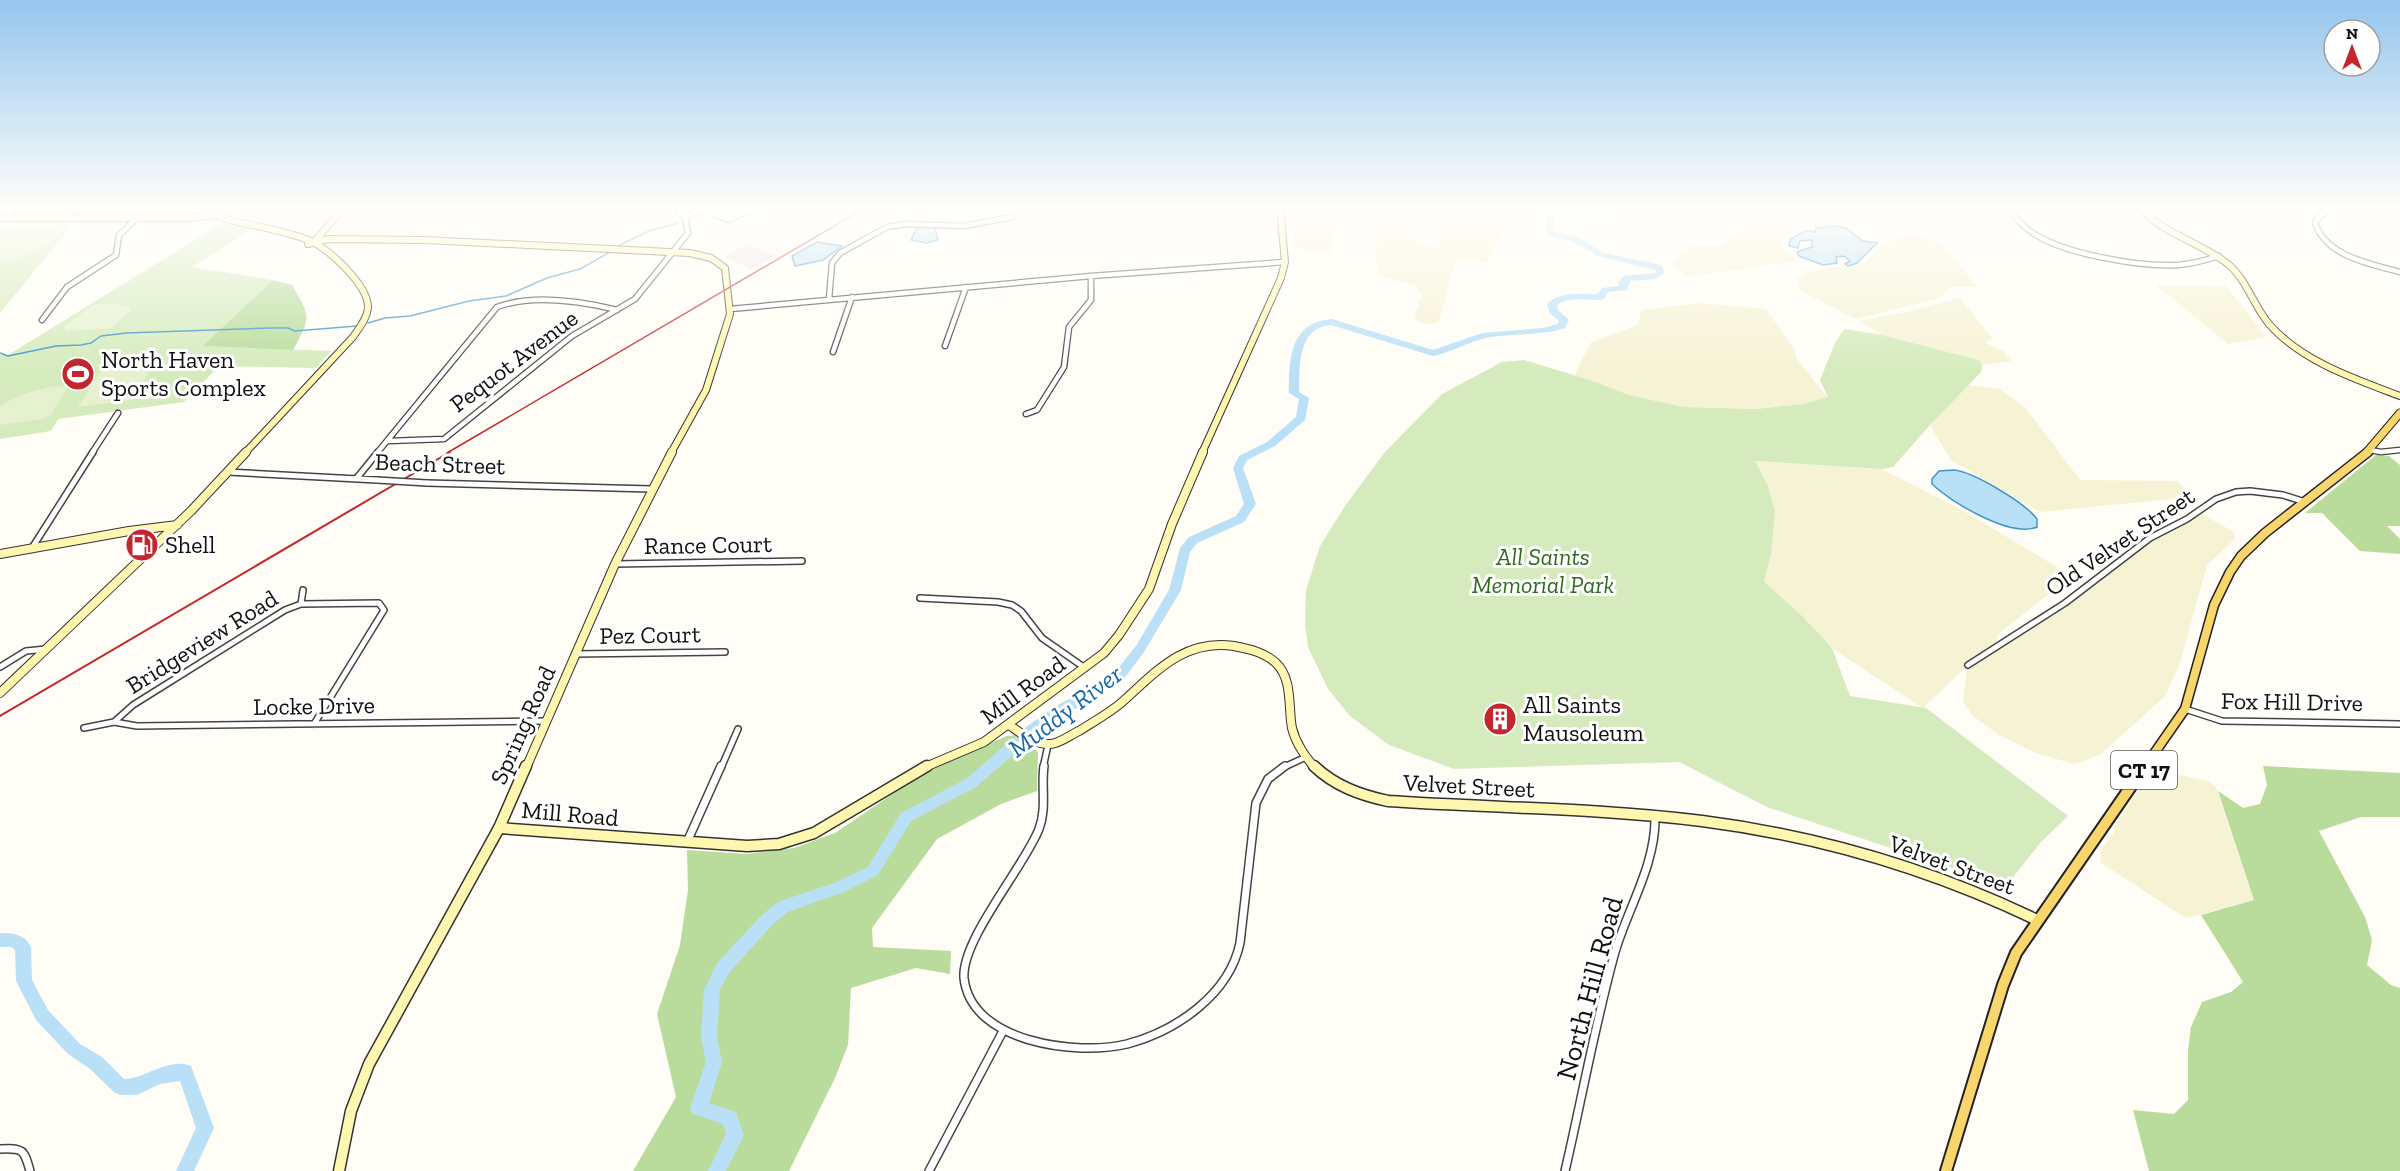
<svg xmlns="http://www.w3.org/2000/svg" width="2400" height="1171" viewBox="0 0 2400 1171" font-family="'Zilla Slab',serif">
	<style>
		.industrial { fill: #eee6ef }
		.farmland { fill: #f6f3d4 }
		.green { fill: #d5ebbd }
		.forest { fill: #b9dc9c }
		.pitch { fill: #e6f2cf }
		.water { fill: #b9e0f7; stroke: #3f96cf; stroke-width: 1.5 }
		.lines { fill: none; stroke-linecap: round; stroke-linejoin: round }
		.stream { stroke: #3f96cf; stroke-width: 1.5 }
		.river { fill: #b9e0f7; fill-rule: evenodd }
		.street-far2-casing { stroke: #444; stroke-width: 7 }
		.street-far1-casing { stroke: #444; stroke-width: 8 }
		.street-casing { stroke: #444; stroke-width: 10 }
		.secondary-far2-casing { stroke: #333; stroke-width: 8 }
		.secondary-far1-casing { stroke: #333; stroke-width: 10 }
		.secondary-casing { stroke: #333; stroke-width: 13 }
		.primary-far2-casing { stroke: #222; stroke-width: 9 }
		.primary-far1-casing { stroke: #222; stroke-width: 11 }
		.primary-casing { stroke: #222; stroke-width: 14 }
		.street-far2 { stroke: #fff; stroke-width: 4.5 }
		.street-far1 { stroke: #fff; stroke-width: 5 }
		.street { stroke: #fff; stroke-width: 7 }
		.secondary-far2 { stroke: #fff6b0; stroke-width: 6 }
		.secondary-far1 { stroke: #fff6b0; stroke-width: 8 }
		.secondary { stroke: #fff6b0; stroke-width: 10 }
		.primary-far2 { stroke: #f9d66b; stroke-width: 7 }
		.primary-far1 { stroke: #f9d66b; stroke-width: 8 }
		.primary { stroke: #f9d66b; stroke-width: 10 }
		.rail-far1 { stroke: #c4262e; stroke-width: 1.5 }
		.rail { stroke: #c4262e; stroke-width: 2 }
		.street-bridge-casing { stroke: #444; stroke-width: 8; stroke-linecap: butt }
		.street-bridge { stroke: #fff; stroke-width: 5 }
		.labels { text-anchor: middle; stroke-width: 6; stroke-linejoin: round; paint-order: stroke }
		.shield { fill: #fff; stroke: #585858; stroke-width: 1.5 }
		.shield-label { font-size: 22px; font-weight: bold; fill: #111 }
		.poi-label { font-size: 24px; fill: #111; stroke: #fff; text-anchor: start }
		.street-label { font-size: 24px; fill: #111; stroke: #fff }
		.park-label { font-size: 24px; font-style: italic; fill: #2f6b1f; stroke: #fff }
		.water-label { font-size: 26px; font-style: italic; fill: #1768a6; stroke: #fff }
		.near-street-label { font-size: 28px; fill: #111; stroke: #fff }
	</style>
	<rect width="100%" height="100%" fill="#fffdf5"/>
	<path class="industrial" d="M747 244 777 256 752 269 723 257Z"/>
	<path class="farmland" d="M1314 208H1413L1405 236 1433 249H1439V232L1452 208H1515L1487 262 1455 260 1439 322 1433 324 1421 323 1414 318 1422 296 1417 286 1377 276 1376 222 1355 220 1345 224 1332 235 1330 252 1307 251 1293 247 1294 230Z
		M1747 208H1791L1808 217 1781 238 1783 248 1796 261 1686 277 1673 264 1679 253 1691 246H1722L1753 219Z
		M1913 236 1927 237 1944 248 1978 287H1951L1940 298 1856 319 1799 290 1797 278 1813 270 1865 263 1880 246 1896 238Z
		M2156 285 2226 286 2266 337 2228 344Z
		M1960 298 1992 338 1986 343 2003 351 2011 361 1982 365 1979 360 1882 335 1859 321 1906 312Z
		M1699 303 1766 309 1795 350 1796 358 1828 398 1803 404 1755 409 1684 407 1629 395 1575 375 1590 343 1637 325 1642 310Z
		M1968 385 1999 389 2025 407 2080 480 2178 481 2193 497 2040 512 1951 460 1930 425Z
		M1754 461 1882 469 1969 514 2072 576 1998 634 1994 648 2148 543 2202 514 2234 532 2235 539 2207 565 2180 663 2165 696 2100 755 2074 764 2039 754 1999 735 1973 716 1963 702 1967 666 1923 708 1832 648 1764 583 1771 554 1775 512Z
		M2153 769 2207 781 2216 787 2254 900 2186 918 2101 863 2100 852 2114 832V826Z"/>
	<path class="green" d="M224 222 250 230 192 267 273 280 204 346 331 351 316 368 219 366 184 402 58 419 51 431 0 439V355H8Z
		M72 225 0 313V228Z
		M1844 329 1882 335 1979 360 1982 365 1981 372 1930 425 1893 467 1882 469 1755 461 1768 486 1775 512 1771 554 1764 582 1801 615 1832 648 1850 696 1926 708 2068 816 2041 842 2006 886 1767 807 1679 762 1454 769 1389 745 1350 716 1328 689 1308 647 1305 624 1306 590 1320 546 1345 506 1384 453 1442 394 1502 362 1524 360 1593 381 1629 395 1684 407 1755 409 1803 404 1828 397 1820 380 1835 343Z"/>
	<path class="forest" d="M273 280 292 285C311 317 311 317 293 350L203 346Z
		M2376 455 2389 456 2400 465V526H2387L2400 539V554L2360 551 2322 513H2305Z
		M1016 735 1038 752 1037 791 1001 804 937 839 872 928 873 947 951 951 950 974 916 968 851 988 848 1045 835 1078 789 1171H633L676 1097 657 1014 680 945 688 890 687 850 747 854 794 848 835 833 928 770 1007 736Z
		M2263 766 2400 773V817H2361L2319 831 2365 917 2372 940 2367 965 2391 985 2400 988V1171H2149L2133 1110 2174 1114 2188 1100V1051L2191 1027 2202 1002 2231 992 2243 982 2201 915 2254 900 2218 791 2243 808 2260 804 2267 785Z"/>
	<path class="pitch" d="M72 225C52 245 28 258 0 263V228Z
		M94 304H118L130 308V311L111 328 66 331 64 327Z
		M160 353 133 400 78 407 108 359Z
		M68 386 51 415 42 419 0 425V406C19 393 45 386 68 386Z"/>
	<path class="water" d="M1836 226 1846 228 1863 241 1877 243 1857 263 1848 266 1845 264 1850 261 1844 256 1836 257 1837 263 1823 265 1799 256 1797 252 1812 247V240L1800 241 1798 248 1789 246 1790 240C1798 234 1806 229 1815 232L1816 228Z
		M924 227 935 228 938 240 927 243 911 240 916 229Z
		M817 242 842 246 823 260 795 266 792 256Z
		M1954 470C1974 472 2025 503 2037 519V527C2011 538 1952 503 1932 484V479L1939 471Z"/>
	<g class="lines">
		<path class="stream" d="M713 217 729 223 760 208
			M618 246 649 231 678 223
			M368 323 385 318 410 316 469 301 506 296 547 278 580 269 610 252
			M0 353 8 356 56 346 81 345 91 343 101 336 126 333 272 328H288L295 331 357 326"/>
		<path class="river" d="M1550 208H1558L1553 222 1554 232 1580 238 1604 253 1657 264 1663 267 1664 274 1655 279 1630 281 1627 290 1608 292 1604 299C1588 302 1572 295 1557 305L1558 310 1569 320 1565 328C1541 336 1516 333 1491 337 1471 340 1453 352 1433 356L1331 325C1298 327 1299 366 1299 392L1309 398 1305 420 1275 446 1247 460 1243 468 1256 504 1244 522 1197 543 1190 552 1181 590 1144 652 1121 683 1064 715 1036 735 976 787 911 821 878 875 844 892 788 912 772 925 729 973 720 990 717 1038 722 1062 709 1103 736 1112 744 1135 726 1171H708L726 1134 723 1124 693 1114 690 1108 706 1062 701 1038 704 990 717 963 762 915 778 902 834 883 868 867 901 813 966 779 1026 727 1054 707 1111 677 1136 646 1169 590 1180 548 1189 537 1236 516 1244 504 1233 468 1239 456 1267 442 1296 417 1299 399 1289 393C1289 359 1290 322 1332 319L1433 350 1482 333 1543 328 1558 324 1559 321 1550 313 1547 304C1562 290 1579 295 1598 294L1602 288 1619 286 1618 282 1624 276 1656 273V270L1598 256 1574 242 1547 235 1545 222Z
			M1573 208H1582L1583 210 1602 208 1594 216 1578 215Z
			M0 933C13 933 25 934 31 947L32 980 48 1010 80 1044 102 1057 124 1079C146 1079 168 1057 191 1066L214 1128 194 1171H176L196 1128 180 1081 160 1084 137 1095H121L115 1093 90 1069 68 1054 36 1020 16 981 15 950 11 947H0Z"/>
		<g class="street-far2-casing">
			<path id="street-far2" d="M2008 208C2015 217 2021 225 2030 231 2061 254 2140 267 2178 265 2192 264 2206 260 2219 256
				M2328 208 2315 222C2324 256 2371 264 2400 272
				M685 217 704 208
				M4 218 14 208
				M66 218 75 208
				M829 299 832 263 840 253 887 227 906 224 964 226 1012 217
				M730 309 1091 276 1285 262
				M42 320 67 287 116 255 119 235 137 218
				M945 346 966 287
				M833 352 852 297
				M1026 414 1037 410 1064 367 1069 327 1091 300V276
				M388 441 444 439 572 336 635 299 688 233 685 217 680 214 679 208
				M2370 450 2381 452 2400 450
				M92 453 118 413
				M377 453 497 307C533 294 580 301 617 310"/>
		</g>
		<g class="street-far1-casing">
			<path id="street-far1" d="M228 472 377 480
				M356 479 378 452
				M427 483 651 489
				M32 548 93 452
				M615 564 802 561
				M920 598 998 602 1012 605 1021 611 1042 638 1085 668
				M301 604 379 603 384 610 314 724
				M575 654 725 652
				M1968 665 2065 603 2150 538 2187 519 2216 499 2236 492 2250 491 2283 495 2305 502
				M0 667 26 651 46 649
				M2185 709 2222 721 2400 724
				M114 722 133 705 285 610 301 604 303 590
				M84 728 114 722 137 726 546 721
				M721 768 738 729
				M1043 768 1048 745
				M1282 768 1306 757"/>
		</g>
		<g class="street-casing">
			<path id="street" d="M1044 766C1041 787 1047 808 1039 829 1024 867 961 940 964 978 971 1043 1077 1056 1127 1044 1176 1031 1229 995 1240 943L1256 803 1268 779 1285 766
				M687 842 721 766
				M0 1149C23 1148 24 1149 30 1171
				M929 1171 1003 1031
				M1565 1171C1582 1098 1595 1024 1615 952 1628 908 1656 864 1655 817"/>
		</g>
		<g class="secondary-far2-casing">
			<path id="secondary-far2" d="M213 208 215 214 222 218C251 226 281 229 308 240 328 247 369 286 368 308 367 319 359 328 353 337L245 453
				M2140 208C2165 235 2200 242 2228 264 2246 279 2254 306 2269 324 2301 361 2355 379 2400 396
				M0 218H190L220 214
				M315 241 343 208
				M308 244 328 239 424 240 690 253 711 258 725 268 730 314 706 390 671 453
				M1202 453 1281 278 1285 262 1280 208"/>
		</g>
		<g class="secondary-far1-casing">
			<path id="secondary-far1" d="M0 554 129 531 177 525
				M0 693 191 511 246 452
				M1009 725C1021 733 1035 745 1050 744 1059 744 1070 735 1079 731 1093 722 1108 714 1121 703 1155 673 1184 638 1234 646 1249 649 1264 652 1276 663 1293 679 1288 708 1292 728 1296 744 1305 756 1315 768
				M526 768 615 564 672 452
				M923 768 984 742 1104 653 1119 635 1149 589 1172 524 1203 452"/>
		</g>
		<g class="secondary-casing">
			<path id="secondary" d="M1314 766C1335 786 1360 795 1388 801 1493 808 1598 808 1702 821 1819 836 1931 869 2037 920
				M499 828 747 846 779 844 814 833 927 766
				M339 1171 351 1111 369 1064 499 828 526 766"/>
		</g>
		<g class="primary-far2-casing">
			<path id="primary-far2" d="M2366 453 2400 413"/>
		</g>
		<g class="primary-far1-casing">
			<path id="primary-far1" d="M2144 768 2185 709 2214 605 2230 572 2241 556 2265 533 2368 452"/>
		</g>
		<g class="primary-casing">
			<path id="primary" d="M1946 1171 2003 985 2016 953 2145 766"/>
		</g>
		<use href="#street-far2" class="street-far2"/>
		<use href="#street-far1" class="street-far1"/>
		<use href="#street" class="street"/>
		<use href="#secondary-far2" class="secondary-far2"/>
		<use href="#secondary-far1" class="secondary-far1"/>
		<use href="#secondary" class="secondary"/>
		<use href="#primary-far2" class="primary-far2"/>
		<use href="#primary-far1" class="primary-far1"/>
		<use href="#primary" class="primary"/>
		<path class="rail-far1" d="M447 453 865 208"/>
		<path class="rail" d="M0 716 450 452"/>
		<g class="street-bridge-casing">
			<path id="street-bridge" d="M377 480 427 483"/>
		</g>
		<use href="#street-bridge" class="street-bridge"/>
	</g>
	<linearGradient id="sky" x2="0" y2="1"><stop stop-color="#95c6ee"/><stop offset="0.56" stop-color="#fffefa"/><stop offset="1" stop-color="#fffefa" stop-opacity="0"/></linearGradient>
	<rect width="2400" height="372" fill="url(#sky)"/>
	<defs>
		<g id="stadium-disc" transform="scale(1.725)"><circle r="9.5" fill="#c4262e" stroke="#fff"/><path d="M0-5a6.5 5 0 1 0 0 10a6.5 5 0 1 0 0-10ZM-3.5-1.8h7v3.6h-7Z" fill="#fff"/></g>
		<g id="fuel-disc" transform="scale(1.725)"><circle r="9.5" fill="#c4262e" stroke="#fff"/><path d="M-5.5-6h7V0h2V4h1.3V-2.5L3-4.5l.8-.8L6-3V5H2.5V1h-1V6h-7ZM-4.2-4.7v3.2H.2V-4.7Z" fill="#fff"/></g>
		<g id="building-disc" transform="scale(1.725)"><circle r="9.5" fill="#c4262e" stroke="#fff"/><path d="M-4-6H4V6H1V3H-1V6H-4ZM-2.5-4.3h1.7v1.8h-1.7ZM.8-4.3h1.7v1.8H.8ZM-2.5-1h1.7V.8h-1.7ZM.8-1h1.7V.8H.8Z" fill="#fff"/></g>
	</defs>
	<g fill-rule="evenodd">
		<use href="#stadium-disc" x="78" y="374"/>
		<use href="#fuel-disc" x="142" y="545"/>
		<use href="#building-disc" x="1500" y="719"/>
	</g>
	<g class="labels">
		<rect class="shield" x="2111" y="751" width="66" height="38" rx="4.5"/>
		<g class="shield-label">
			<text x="2144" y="778">CT 17</text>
		</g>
		<g class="poi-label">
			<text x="101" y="368">North Haven<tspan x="101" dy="28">Sports Complex</tspan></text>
			<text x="165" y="553">Shell</text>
			<text x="1523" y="713">All Saints<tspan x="1523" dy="28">Mausoleum</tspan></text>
		</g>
		<g class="street-label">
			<text transform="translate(514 361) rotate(-37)" y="8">Pequot Avenue</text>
			<text transform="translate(440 464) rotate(2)" y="8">Beach Street</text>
			<text transform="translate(2120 542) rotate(-34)" y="8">Old Velvet Street</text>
			<text transform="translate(708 545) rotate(-1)" y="8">Rance Court</text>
			<text transform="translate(650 635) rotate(-1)" y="8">Pez Court</text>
			<text transform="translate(202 642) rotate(-32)" y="8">Bridgeview Road</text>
			<text transform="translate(1023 690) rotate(-36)" y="8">Mill Road</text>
			<text transform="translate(2292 702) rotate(1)" y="8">Fox Hill Drive</text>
			<text transform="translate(314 706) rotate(-1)" y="8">Locke Drive</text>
			<text transform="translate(523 725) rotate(-66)" y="8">Spring Road</text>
			<text transform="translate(1469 786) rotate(3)" y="8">Velvet Street</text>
			<text transform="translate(570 814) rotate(5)" y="8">Mill Road</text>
			<text transform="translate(1952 865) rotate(20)" y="8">Velvet Street</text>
		</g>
		<g class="park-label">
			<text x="1543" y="565">All Saints<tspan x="1543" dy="28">Memorial Park</tspan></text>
		</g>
		<g class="water-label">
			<text transform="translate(1065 711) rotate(-37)" y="9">Muddy River</text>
		</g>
		<g class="near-street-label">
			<text transform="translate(1589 988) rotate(-75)" y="10">North Hill Road</text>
		</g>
	</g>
	<g transform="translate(2352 48)"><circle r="28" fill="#ffffff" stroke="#a0a0a0" stroke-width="1.5"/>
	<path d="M0-4.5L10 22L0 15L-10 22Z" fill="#c4262e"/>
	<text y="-9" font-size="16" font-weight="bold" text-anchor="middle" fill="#111111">N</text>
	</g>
</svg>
